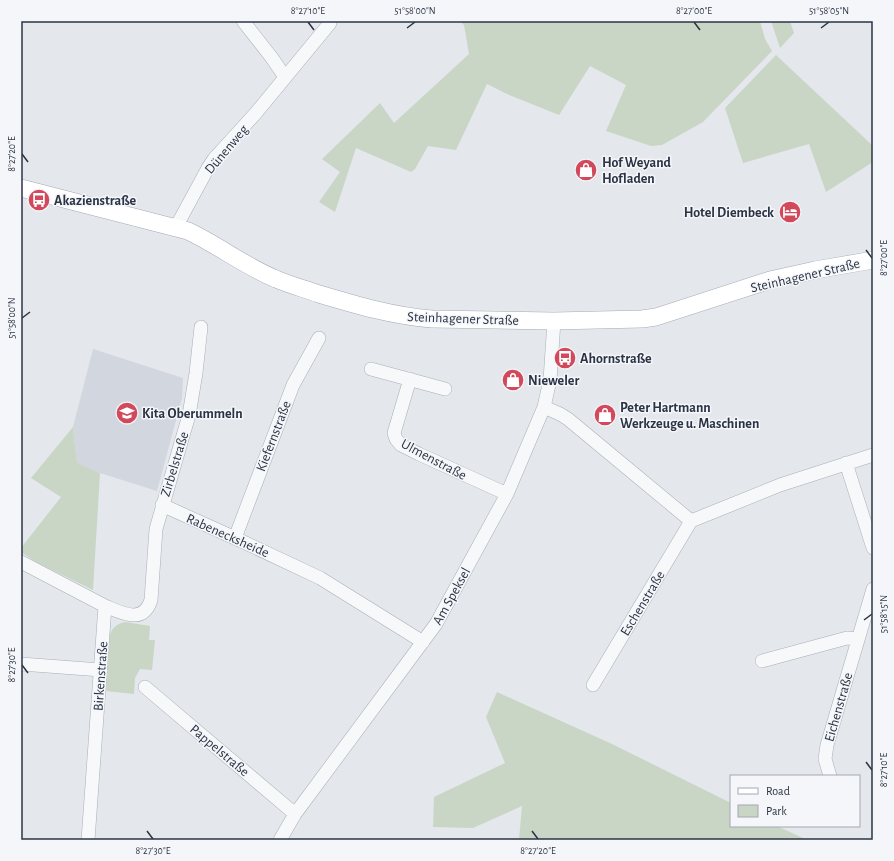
<svg xmlns="http://www.w3.org/2000/svg" width="894" height="861" viewBox="0 0 894 861" font-family="'Alegreya Sans',sans-serif">
	<style>
		.built { fill: #d2d6de }
		.green { fill: #c9d6c5 }
		.lines { fill: none; stroke-linecap: round; stroke-linejoin: round }
		.minor-casing { stroke: #a9aeb7; stroke-width: 14 }
		.major-casing { stroke: #a3abb8; stroke-width: 18 }
		.minor { stroke: #f7f8fa; stroke-width: 13 }
		.major { stroke: #fff; stroke-width: 17 }
		.ticks { fill: none; stroke: #2b3445; stroke-width: 1.5 }
		.labels { text-anchor: middle; stroke-width: 3; stroke-linejoin: round; paint-order: stroke }
		.street-label { font-size: 14px; fill: #2b3445; stroke: #f4f6f9 }
		.poi-label { font-size: 14px; font-weight: bold; fill: #2b3445; stroke: #f4f6f9; text-anchor: start }
		.neatline { fill: none; stroke: #2b3445; stroke-width: 1.5 }
		.ticks-label { font-size: 10px; text-anchor: middle; fill: #2b3445 }
	</style>
	<rect width="100%" height="100%" fill="#e4e7ec"/>
	<path class="built" d="M93 349 183 378 182 398 157 491 100 473 77 464 73 427Z"/>
	<path class="green" d="M460 21H760L765 39 772 51 703 122 662 145 651 146 606 131 626 85 590 66 559 115 507 94 487 84 456 150 428 146 415 169 411 172 356 148 335 212 319 202 340 172 322 159 380 103 394 123 469 54 464 25Z
		M771 21H790L794 33 780 48Z
		M776 55 873 146V162L826 192 809 144 743 163 725 108Z
		M73 427 77 463 100 473 93 590 36 562 21 552V548L61 497 31 478Z
		M125 622 150 626 149 640H155L152 670 140 669 135 678 134 694 106 691 110 634C113 627 117 624 125 622Z
		M497 692 612 744 731 803V826H777L807 840H519L522 806 473 828 433 827 434 797 505 763 486 717Z"/>
	<g class="lines">
		<g class="minor-casing">
			<path id="minor" d="M243 21 272 58 285 77
				M176 227 208 168 214 159 255 114 330 23
				M371 369 445 389
				M410 379 394 433 396 439 401 445 419 454 507 494
				M544 407 560 414 568 419 691 521
				M846 463 873 548
				M162 505 235 538 320 578 423 642
				M691 521 780 485 873 455
				M235 538 293 385 319 338
				M21 562 105 606 88 840
				M105 606C122 613 143 625 151 600L156 529 189 415 196 373 201 327
				M762 661 847 638 858 639
				M21 664 101 670
				M593 685 691 521
				M145 687 295 814
				M830 776 825 759 827 745 873 589
				M280 840 295 814 436 624 507 494 544 407 550 380 554 321"/>
		</g>
		<g class="major-casing">
			<path id="major" d="M21 188 188 231C218 245 246 267 276 279 290 285 305 289 319 294 356 305 393 316 432 319L554 321 642 319 656 317 770 280 815 270 873 260"/>
		</g>
		<use href="#minor" class="minor"/>
		<use href="#major" class="major"/>
	</g>
	<path class="ticks" d="M308 22 314 30M694 22 700 30M407 28 415 22M821 28 829 22M22 154 28 162M866 250 872 258M22 318 30 312M864 620 872 614M22 665 28 673M866 762 872 770M147 831 153 839M532 831 538 839"/>
	<defs>
		<g id="shop-disc" transform="scale(1.15)"><circle r="9.5" fill="#d1495b" stroke="#f4f6f9"/><path d="M-5-2.5h2.3a2.7 3.5 0 0 1 5.4 0H5L5.5 6h-11ZM-1.5-2.5h3a1.5 2.3 0 0 0-3 0Z" fill="#fff"/></g>
		<g id="bus-disc" transform="scale(1.15)"><circle r="9.5" fill="#d1495b" stroke="#f4f6f9"/><path d="M-5-6H5V4H4V6H2V4H-2V6H-4V4H-5ZM-3.5-4V0h7V-4ZM-3.5 1.2v1.5H-2V1.2ZM2 1.2v1.5H3.5V1.2Z" fill="#fff"/></g>
		<g id="hotel-disc" transform="scale(1.15)"><circle r="9.5" fill="#d1495b" stroke="#f4f6f9"/><path d="M-6-4.5h1.5V1H6V5H4.5V3h-9V5H-6ZM-4 0a1.8 1.8 0 1 1 3.6 0ZM.5 0V-2.5h3Q6-2.5 6 0Z" fill="#fff"/></g>
		<g id="school-disc" transform="scale(1.15)"><circle r="9.5" fill="#d1495b" stroke="#f4f6f9"/><path d="M0-5L7-2L0 1L-7-2ZM-4 1L0 2.5L4 1V4Q0 6-4 4Z" fill="#fff"/></g>
	</defs>
	<g fill-rule="evenodd">
		<use href="#shop-disc" x="586" y="170"/>
		<use href="#bus-disc" x="39" y="200"/>
		<use href="#hotel-disc" x="790" y="212"/>
		<use href="#bus-disc" x="565" y="358"/>
		<use href="#shop-disc" x="513" y="380"/>
		<use href="#school-disc" x="127" y="413"/>
		<use href="#shop-disc" x="605" y="415"/>
	</g>
	<g class="labels">
		<g class="street-label">
			<text transform="translate(226 149) rotate(-50)" y="5">Dünenweg</text>
			<text transform="translate(805 275) rotate(-13)" y="5">Steinhagener Straße</text>
			<text transform="translate(463 318) rotate(2)" y="5">Steinhagener Straße</text>
			<text transform="translate(273 436) rotate(-69)" y="5">Kiefernstraße</text>
			<text transform="translate(434 459) rotate(28)" y="5">Ulmenstraße</text>
			<text transform="translate(174 464) rotate(-73)" y="5">Zirbelstraße</text>
			<text transform="translate(228 535) rotate(24)" y="5">Rabenecksheide</text>
			<text transform="translate(451 596) rotate(-61)" y="5">Am Speksel</text>
			<text transform="translate(642 603) rotate(-59)" y="5">Eschenstraße</text>
			<text transform="translate(100 676) rotate(-86)" y="5">Birkenstraße</text>
			<text transform="translate(838 707) rotate(-74)" y="5">Eichenstraße</text>
			<text transform="translate(220 750) rotate(40)" y="5">Pappelstraße</text>
		</g>
		<g class="poi-label">
			<text x="602" y="167">Hof Weyand<tspan x="602" dy="16">Hofladen</tspan></text>
			<text x="54" y="205">Akazienstraße</text>
			<text x="774" y="217" text-anchor="end">Hotel Diembeck</text>
			<text x="580" y="363">Ahornstraße</text>
			<text x="528" y="385">Nieweler</text>
			<text x="620" y="412">Peter Hartmann<tspan x="620" dy="16">Werkzeuge u. Maschinen</tspan></text>
			<text x="142" y="418">Kita Oberummeln</text>
		</g>
	</g>
	<rect width="894" height="861" fill="none" stroke="#f4f6f9" stroke-width="44"/>
	<rect x="730" y="775" width="130" height="52" fill="#f4f6f9" stroke="#a4a8b1"/>
	<rect x="738" y="788" width="20" height="6" fill="#ffffff" stroke="#a4a8b1"/>
	<text x="766" y="795" font-size="12" fill="#2b3445">Road</text>
	<rect x="738" y="805" width="20" height="12" fill="#c9d6c5" stroke="#a4a8b1"/>
	<text x="766" y="815" font-size="12" fill="#2b3445">Park</text>
	<rect x="22" y="22" width="850" height="817" class="neatline"/>
	<g class="ticks-label">
		<text x="308" y="14">8°27'10"E</text>
		<text x="415" y="14">51°58'00"N</text>
		<text x="694" y="14">8°27'00"E</text>
		<text x="829" y="14">51°58'05"N</text>
		<text transform="translate(11 154) rotate(-90)" y="4">8°27'20"E</text>
		<text transform="translate(883 258) rotate(-90)" y="4">8°27'00"E</text>
		<text transform="translate(11 318) rotate(-90)" y="4">51°58'00"N</text>
		<text transform="translate(883 614) rotate(-90)" y="4">51°58'15"N</text>
		<text transform="translate(11 665) rotate(-90)" y="4">8°27'30"E</text>
		<text transform="translate(883 770) rotate(-90)" y="4">8°27'10"E</text>
		<text x="153" y="854">8°27'30"E</text>
		<text x="538" y="854">8°27'20"E</text>
	</g>
</svg>
